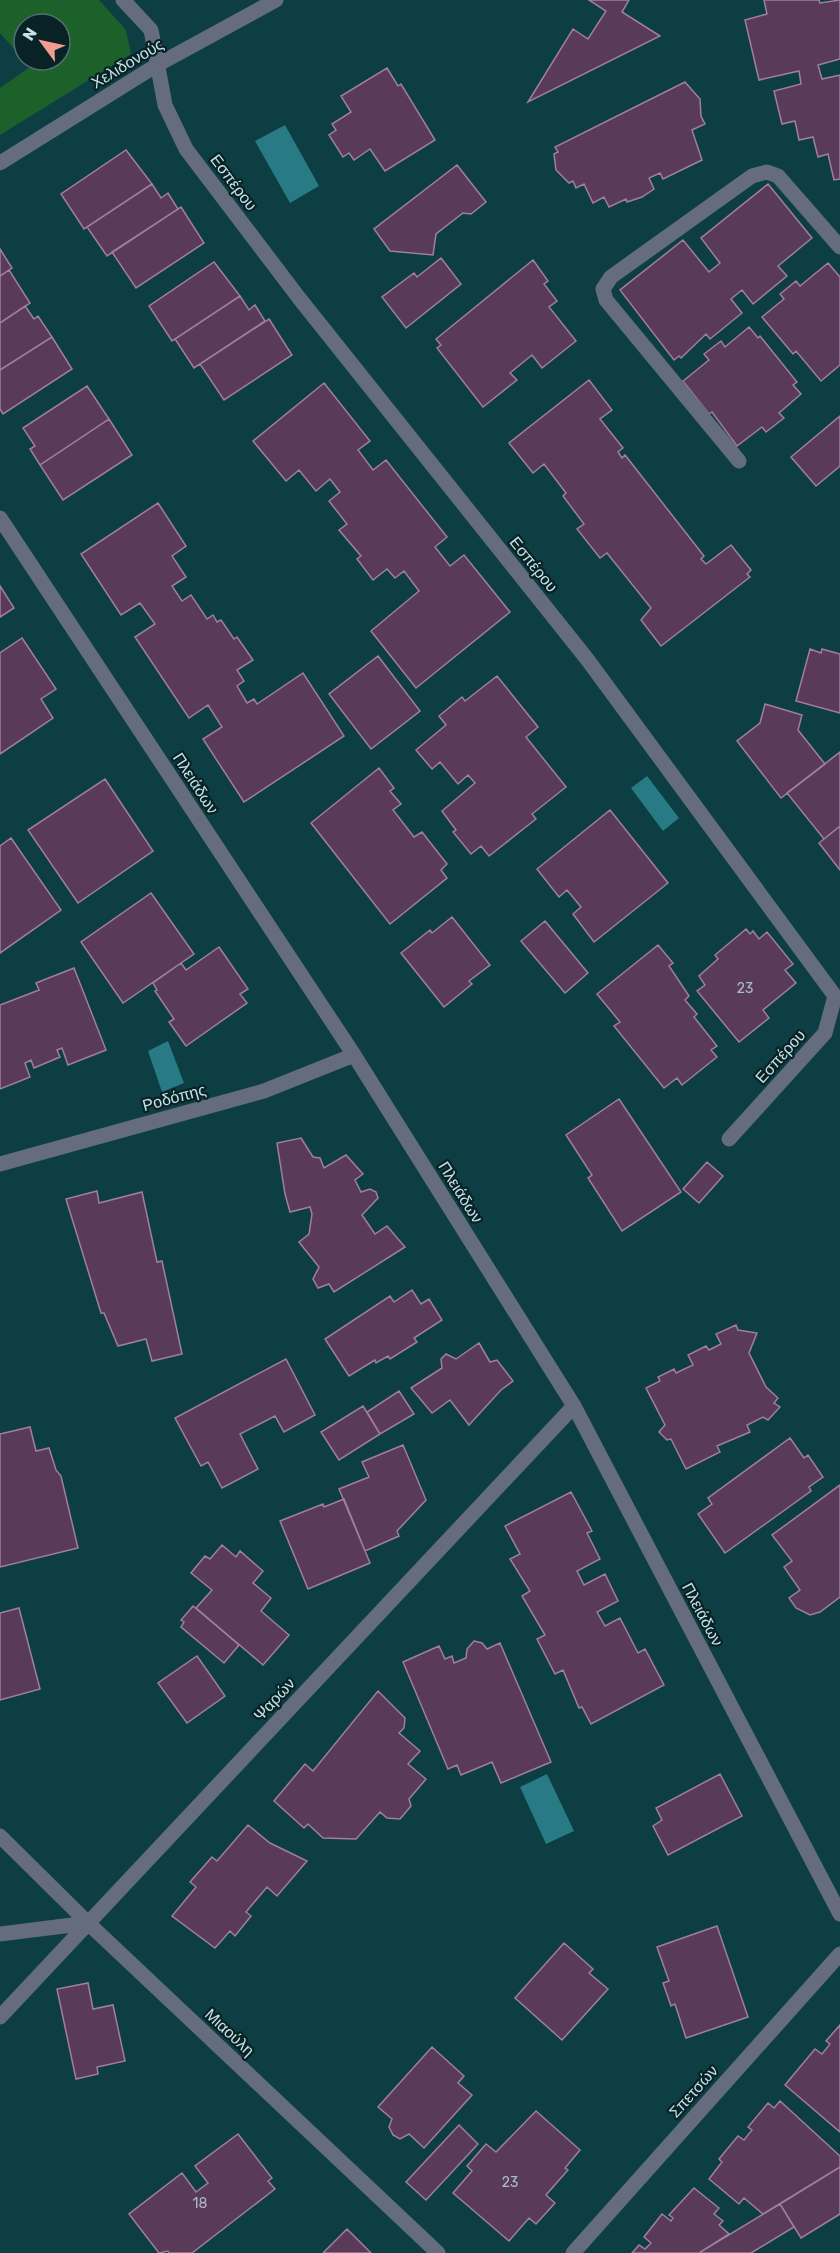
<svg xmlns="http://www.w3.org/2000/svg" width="840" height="2253" viewBox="0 0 840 2253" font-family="Rubik,sans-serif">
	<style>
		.green { fill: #1b6129; fill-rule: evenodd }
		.water { fill: #287a84 }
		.building { fill: #593a59; stroke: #a17ea0; stroke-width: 1.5 }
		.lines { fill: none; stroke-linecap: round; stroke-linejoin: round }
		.minor { stroke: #656c7d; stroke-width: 15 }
		.tertiary { stroke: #656c7d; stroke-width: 15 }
		.labels { text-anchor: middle; stroke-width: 4.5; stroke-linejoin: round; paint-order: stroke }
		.number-label { font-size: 14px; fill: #aab9c4 }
		.street-label { font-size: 16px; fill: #c5e3e7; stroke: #082225 }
	</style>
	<rect width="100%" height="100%" fill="#0d3e43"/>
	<path class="green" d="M0 0H99L126 30 131 54 0 135V88L30 67 0 33ZM24 24H60V60H24Z"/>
	<path class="water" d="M285 125 319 186 290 203 255 141Z
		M647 776 679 818 663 831 631 788Z
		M168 1041 184 1083 162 1092 148 1051Z
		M547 1774 574 1831 546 1844 520 1787Z"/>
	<path class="building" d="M589 0H629L622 12 660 36 528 102 573 29 588 39 606 11Z
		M764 0H819L820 3 840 0V59L818 65 822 79 840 75V179L834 180 828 154 818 157 813 137 799 140 795 121 782 124 774 91 801 84 799 71 759 80 745 20 767 14Z
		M387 68 398 86 401 84 435 140 385 171 370 149 354 160 349 153 343 157 329 135 336 130 332 124 351 112 341 96Z
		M685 82 700 99 701 116 705 124 692 130 702 160 663 179 660 173 649 178 654 189 642 197 627 202 626 199 609 207 604 197 593 203 584 184 576 188 573 181 569 183 556 170 554 154 558 152 555 147Z
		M126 150 152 184 84 229 61 194Z
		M457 165 486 202 471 214 463 213 436 234 433 255 390 251 374 229Z
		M152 184 161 198 168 193 178 209 107 256 87 227Z
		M768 184 812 238 778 266 787 276 753 304 742 290 731 299 742 313 710 339 706 334 681 358 679 356 674 360 620 290 683 240 709 272 720 263 701 238Z
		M181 207 204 243 136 288 112 252Z
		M0 249 12 268 0 276Z
		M441 258 461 284 406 328 382 297 414 273 417 277Z
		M533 260 548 281 544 284 557 301 549 307 576 341 542 368 532 355 510 373 517 380 483 407 437 348 441 345 436 339Z
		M214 262 240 296 172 341 149 306Z
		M828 263 840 277V365L821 381 796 351 793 354 762 317 784 299 780 294 796 281 800 286Z
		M9 270 30 303 0 323V276Z
		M240 296 249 310 255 305 265 321 194 368 175 339Z
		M25 306 34 319 38 316 52 337 0 370V323Z
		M269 319 292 355 224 400 200 364Z
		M749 327 758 338 760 336 797 382 793 385 801 394 779 413 784 418 766 432 762 427 737 446 712 412 709 414 683 381 709 360 704 354 721 341 725 347Z
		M52 337 72 369 3 414 0 409V370Z
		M589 380 612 410 600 419 623 448 618 452 622 458 625 455 704 556 701 559 706 564 731 545 751 570 747 574 750 577 661 646 641 620 651 608 607 553 600 558 577 529 584 524 563 496 566 493 544 464 533 473 509 443Z
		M324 383 370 441 358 450 373 470 386 460 447 537 435 547 450 566 464 555 510 612 416 688 371 631 419 591 404 571 395 578 387 569 373 580 357 559 361 556 339 530 347 524 329 501 340 492 330 479 316 491 299 470 286 481 253 441Z
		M87 386 109 419 40 465 30 449 35 446 23 428Z
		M840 416V466L816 486 791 457Z
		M109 419 132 455 63 500 40 465Z
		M158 503 186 546 172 556 186 577 172 586 182 601 191 595 207 619 213 615 217 622 221 620 234 639 237 637 253 660 237 670 244 681 237 686 247 703 254 699 257 704 303 673 344 736 244 802 203 739 222 727 208 705 189 718 135 637 155 624 140 603 121 615 81 554Z
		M0 586 14 608 0 617Z
		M22 638 56 689 41 699 53 718 0 754V653Z
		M810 649 821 653 822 649 840 654V713L796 701Z
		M378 656 420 711 371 749 329 694Z
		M497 676 538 727 526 737 566 787 532 814 536 819 489 856 481 846 471 854 453 832 456 830 442 811 475 783 468 775 458 784 440 762 432 769 416 750 446 725 439 716 462 697 465 701Z
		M765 704 802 715 798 730 825 764 781 798 737 741 760 723Z
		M840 752V826L824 839 787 793Z
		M379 768 394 788 390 791 401 804 393 810 414 837 422 832 447 864 441 870 447 878 390 924 311 823Z
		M105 779 153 851 78 903 28 830Z
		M610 810 668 883 594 942 573 914 581 907 567 890 559 897 537 869Z
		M840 826V870L819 843Z
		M11 838 61 910 0 953V846Z
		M151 893 194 954 123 1003 81 942Z
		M452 917 490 965 469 981 472 984 444 1007 401 953 430 930 432 933Z
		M545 921 588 973 565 993 521 941Z
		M746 929 750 934 753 931 759 939 767 932 793 964 785 970 796 983 763 1010 769 1018 739 1042 697 991 705 985 699 976 718 959 715 955Z
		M658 945 673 963 669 966 689 996 685 1000 697 1014 694 1017 717 1046 711 1050 717 1057 682 1085 677 1078 664 1088 614 1026 620 1022 597 994Z
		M219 947 248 989 240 994 247 1003 186 1046 169 1022 174 1019 155 991 157 990 153 983 181 963 186 970Z
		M74 968 106 1050 68 1065 62 1048 57 1050 60 1057 34 1068 31 1060 25 1063 30 1077 0 1089V1005L39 990 36 983Z
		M619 1099 681 1192 622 1231 588 1178 592 1175 566 1135Z
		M301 1138 313 1157 320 1158 324 1168 346 1155 363 1174 355 1180 361 1192 370 1189 376 1192 378 1198 362 1215 375 1234 387 1226 405 1247 334 1292 329 1284 318 1288 313 1279 319 1267 299 1242 309 1234 312 1214 310 1207 290 1212 285 1194 277 1143Z
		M707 1162 723 1176 699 1203 683 1189Z
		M97 1191 99 1203 142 1192 157 1262 162 1261 182 1354 152 1361 146 1339 118 1346 104 1313H101L66 1199Z
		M412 1290 421 1304 429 1299 442 1320 414 1338 417 1342 390 1359 388 1356 376 1363 375 1360 349 1376 325 1339 390 1296 394 1302Z
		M736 1325 738 1330 757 1333 749 1353 766 1387 778 1398 774 1403 780 1407 768 1420 763 1417 747 1425 750 1432 717 1446 720 1452 686 1469 671 1439 667 1440 659 1432 665 1425 646 1388 660 1381 658 1377 674 1369 676 1373 693 1365 688 1355 706 1346 709 1350 721 1344 716 1334Z
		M479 1343 490 1362 497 1360 513 1381 501 1390 469 1425 450 1400 432 1413 411 1388 442 1368 441 1359 446 1354 456 1359Z
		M286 1359 315 1415 284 1432 275 1416 240 1434 258 1469 222 1488 208 1462 201 1466 175 1418Z
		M399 1391 414 1414 380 1434 367 1412Z
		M363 1406 380 1434 339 1460 321 1432Z
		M30 1427 36 1451 49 1448 56 1470 61 1476 78 1548 0 1567V1434Z
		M790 1438 804 1458 808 1455 823 1477 809 1487 811 1491 725 1553 698 1514 712 1504 708 1498Z
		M403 1445 426 1500 397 1531 399 1536 365 1551 339 1489 369 1477 362 1462Z
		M840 1485V1597L820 1612 810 1615 796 1608 789 1598 800 1590 784 1567 792 1561 772 1535Z
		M571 1492 592 1531 587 1533 600 1559 577 1571 584 1585 605 1574 618 1601 597 1612 605 1626 620 1618 638 1653 645 1649 664 1685 591 1724 582 1707 579 1708 563 1670 555 1674 537 1639 545 1635 522 1596 530 1591 510 1559 520 1554 505 1526Z
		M344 1499 370 1563 308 1589 280 1521 323 1504 324 1507Z
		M222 1545 236 1557 240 1551 263 1571 253 1583 271 1598 261 1611 289 1635 263 1665 196 1608 212 1590 191 1573 205 1556 210 1559Z
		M193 1606 239 1645 224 1663 181 1627 184 1622 181 1620Z
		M19 1608 40 1689 0 1700V1613Z
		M474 1641 482 1643 487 1649 500 1643 551 1762 501 1783 492 1762 461 1775 457 1765 448 1769 403 1662 439 1646 445 1659 452 1656 454 1663 466 1658 467 1649Z
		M197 1656 225 1696 187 1723 158 1683Z
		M378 1691 405 1718 404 1728 399 1733 420 1751 408 1764 426 1779 409 1799 411 1806 400 1819 387 1818 380 1812 356 1839 323 1838 308 1824 304 1828 274 1801 305 1764 313 1771Z
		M720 1774 742 1816 668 1855 653 1826 662 1820 656 1808Z
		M248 1825 270 1843 307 1861 277 1896 267 1887 246 1912 251 1916 235 1936 230 1931 215 1948 172 1916 196 1887 190 1882 212 1857 217 1861Z
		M717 1926 748 2017 686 2038 675 2004 671 2006 663 1983 669 1981 657 1947Z
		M564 1943 593 1969 589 1973 608 1989 562 2040 515 1998Z
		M88 1983 93 2009 113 2005 125 2061 97 2067 98 2074 76 2079 57 1989Z
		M840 2025V2132L785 2085 815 2049 822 2054 830 2044 826 2041Z
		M432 2047 464 2076 458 2083 472 2095 424 2148 409 2134 400 2139 393 2135 389 2127 392 2119 378 2107Z
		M780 2101 840 2156V2167L763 2214 744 2198 739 2204 709 2179 722 2162 719 2159 738 2136 744 2140 752 2130 748 2127 768 2103 774 2108Z
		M536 2111 580 2150 565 2168 568 2170 546 2195 555 2203 536 2224 529 2218 509 2241 453 2193 472 2171 467 2166 486 2144 496 2152Z
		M459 2125 478 2144 426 2200 406 2182Z
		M238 2134 272 2178 268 2181 275 2189 192 2253H169L168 2251 159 2253 129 2214 182 2173 196 2192 208 2183 195 2166Z
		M840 2167V2214L801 2238 780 2204Z
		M694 2188 719 2208 714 2214 723 2221 719 2225 729 2234 699 2253H632L639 2245 645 2249 651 2243 644 2237 662 2214 671 2221 673 2218 669 2215Z
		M780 2204 794 2227 751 2253H699Z
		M347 2229 371 2253H323Z"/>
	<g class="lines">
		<path class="minor" d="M123 0 151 30 165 105 186 149 299 298 587 659 835 996 825 1033 729 1139
			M739 461 606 300 603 289 611 277 752 176 767 172 778 176 840 247
			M0 518 354 1055 574 1406 840 1914
			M0 1164 264 1091 354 1055
			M0 1836 88 1923 438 2253
			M0 1934 88 1923
			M0 2017 574 1406
			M573 2253 840 1954"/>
		<path class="tertiary" d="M0 163 157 65 276 0"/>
	</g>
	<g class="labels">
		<g class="number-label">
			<text x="745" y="993">23</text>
			<text x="510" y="2187">23</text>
			<text x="200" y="2208">18</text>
		</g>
		<g class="street-label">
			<text transform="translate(127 63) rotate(-31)" y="6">Χελιδονούς</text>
			<text transform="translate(234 182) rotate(53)" y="6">Εσπέρου</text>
			<text transform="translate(534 564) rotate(51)" y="6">Εσπέρου</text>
			<text transform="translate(196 783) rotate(57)" y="6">Πλειάδων</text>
			<text transform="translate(780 1056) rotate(-48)" y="6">Εσπέρου</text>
			<text transform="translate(174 1097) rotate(-15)" y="6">Ροδόπης</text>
			<text transform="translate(461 1192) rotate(58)" y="6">Πλειάδων</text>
			<text transform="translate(703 1614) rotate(62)" y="6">Πλειάδων</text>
			<text transform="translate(274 1699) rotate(-47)" y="6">Ψαρών</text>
			<text transform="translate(230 2032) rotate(43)" y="6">Μιαούλη</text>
			<text transform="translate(693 2091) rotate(-48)" y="6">Σπετσών</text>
		</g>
	</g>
	<g transform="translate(42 42) rotate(303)"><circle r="28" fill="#082225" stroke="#546f73" stroke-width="1.5"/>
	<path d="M0-4.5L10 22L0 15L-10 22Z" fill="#f59c92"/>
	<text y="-9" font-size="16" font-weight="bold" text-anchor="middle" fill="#c5e3e7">N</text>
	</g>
</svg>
